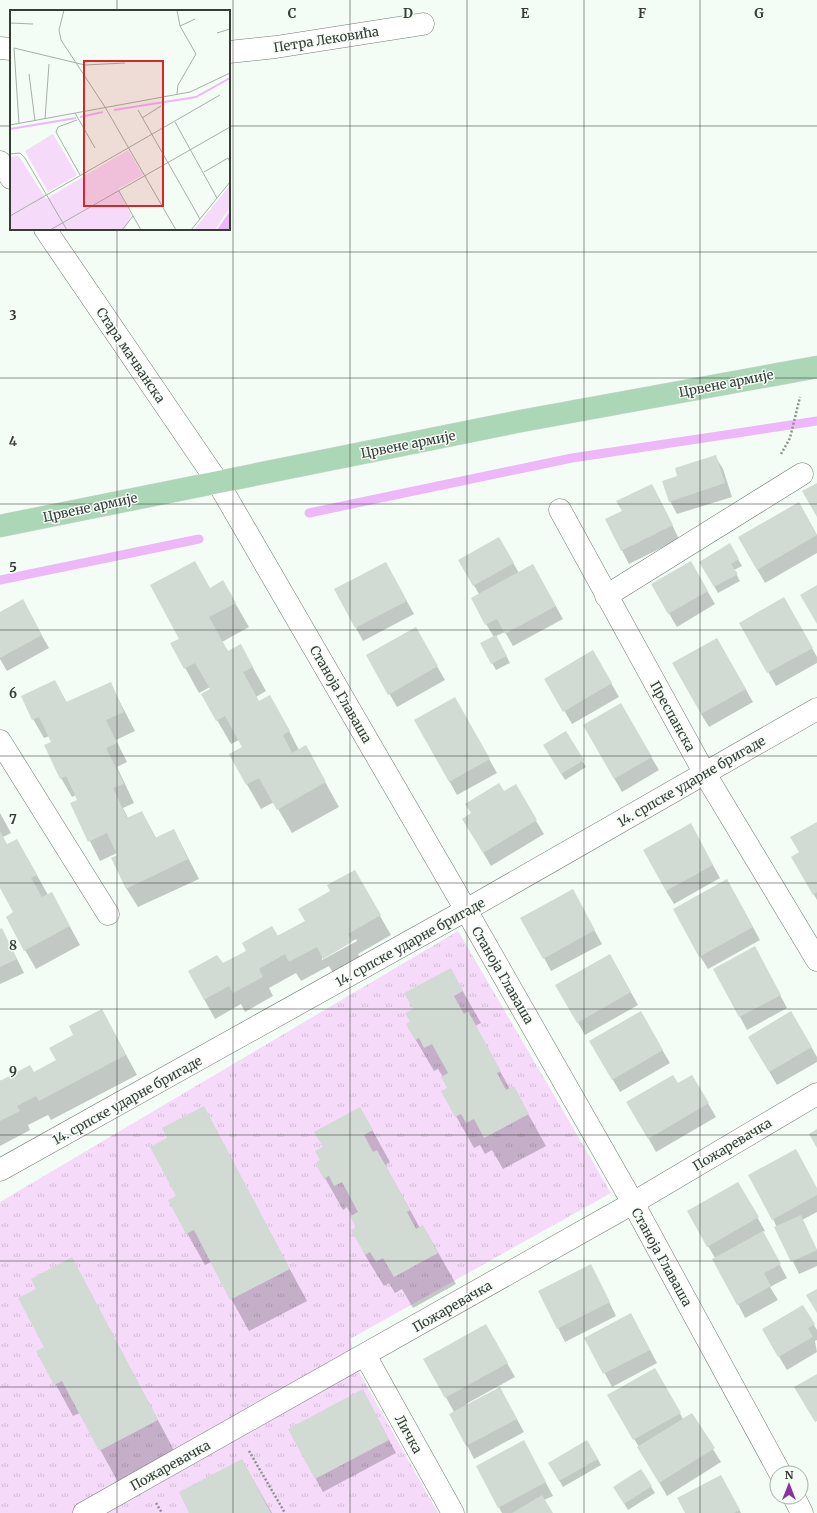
<svg xmlns="http://www.w3.org/2000/svg" width="817" height="1513" viewBox="0 0 817 1513" font-family="Merriweather,serif">
	<style>
		.grass { fill: url(#grass-tufts) }
		.shadow { fill: #0003; fill-rule: evenodd }
		.lines { fill: none; stroke-linecap: round; stroke-linejoin: round }
		.stream { stroke: #eeb7f9; stroke-width: 9 }
		.building { fill: #d2dad4 }
		.minor-casing { stroke: #727a74; stroke-width: 23 }
		.major-casing { stroke: #d7d8d7; stroke-width: 23 }
		.path { stroke: #8d928d; stroke-width: 2.5; stroke-dasharray: 2 2; stroke-linecap: butt }
		.minor { stroke: #fff; stroke-width: 22 }
		.major { stroke: #abd7b7; stroke-width: 22 }
		.grid { fill: none; stroke: #383b38; stroke-width: 1; stroke-opacity: 0.55 }
		.labels { text-anchor: middle; stroke-width: 3; stroke-linejoin: round; paint-order: stroke }
		.street-label { font-size: 13px; fill: #383b38; stroke: #f3fcf5 }
		.inset-river { fill: none; stroke: #eeb7f9; stroke-width: 2 }
		.inset-road { fill: none; stroke: #a8afa9; stroke-width: 1 }
		.view { fill: #d62828; fill-opacity: 0.15; stroke: #d62828; stroke-width: 2 }
		.inset-edge { fill: none; stroke: #383b38; stroke-width: 2 }
		.grid-label { font-size: 13px; text-anchor: middle; font-weight: bold; fill: #383b38; stroke: #f3fcf5; stroke-width: 3; stroke-linejoin: round; paint-order: stroke }
	</style>
	<defs>
		<pattern id="grass-tufts" width="24" height="20" patternUnits="userSpaceOnUse"><rect width="24" height="20" fill="#f5dafa"/><path d="M3 7l-1-3M5 7V3M7 7l1-3M15 17l-1-3M17 17v-4M19 17l1-3" fill="none" stroke="#d3bcd7"/></pattern>
	</defs>
	<rect width="100%" height="100%" fill="#f3fcf5"/>
	<path class="grass" d="M458 931 611 1193 350 1339 360 1374 438 1513H0V1202Z"/>
	<path class="shadow" d="M715 456 723 469 732 497 677 514 670 501 679 476Z
		M659 498 679 539 629 564 606 519Z
		M799 503 817 535V553L765 583 739 538Z
		M499 538 519 573 540 578 563 619 513 646 505 632 496 636 510 663 496 670 481 643 494 637 486 624 479 594 459 560Z
		M730 545 742 566 734 570 740 581 718 593 700 562Z
		M690 562 715 604 677 627 652 585Z
		M393 576 414 614 363 641 356 628Z
		M223 582 249 627 222 642 228 652 240 645 266 691 256 697 259 702 284 721 299 750 319 771 339 807 292 833 274 802 261 809 230 755 243 748 239 740 231 744 217 720 210 687 199 693 172 644 180 639 210 589Z
		M784 598 817 657V663L776 686 741 623Z
		M22 601 49 648 7 671 0 659V613Z
		M415 628 445 680 397 707 367 655Z
		M717 639 753 702 709 727 701 714Z
		M593 651 619 697 572 724 546 679Z
		M55 681 67 703 110 683 135 731 116 740 127 762 117 767 134 803 123 808 128 818 142 812 156 838 174 830 199 879 138 907 126 888 117 853 100 861 71 804 78 800 76 795 72 797 61 778 53 742 50 736 44 738 33 719Z
		M455 699 497 773 457 795 416 721Z
		M620 705 659 770 622 792 584 726Z
		M565 732 586 767 565 780 544 745Z
		M515 786 544 834 491 866 471 832 504 792Z
		M0 813 11 833 3 837 7 845 28 859 48 895 62 912 80 945 36 969 25 950 15 913 0 886Z
		M817 823V900L792 857 800 853Z
		M698 838 720 878 674 904 666 891Z
		M354 871 391 935 358 954 362 962 335 977 329 966 301 981 296 973 269 988 273 996 245 1012 241 1004 215 1019 204 999 222 965 306 921 332 891ZM356 939 357 941 322 960V958Z
		M735 894 760 940 708 969 700 956Z
		M580 904 602 944 551 971 544 958Z
		M0 930 9 943 24 973 0 984Z
		M610 955 638 1005 585 1035 557 986Z
		M762 961 787 1008 747 1030 714 969Z
		M450 969 481 1023 475 1026 510 1089 513 1087 546 1146 503 1169 492 1150 485 1154 480 1145 474 1148 456 1116 448 1089 443 1077 438 1069 434 1071 407 1025 411 1022 414 1009Z
		M102 1010 137 1075 51 1120 48 1115 28 1125 30 1130 0 1146V1080L1 1081 34 1073 58 1061 75 1035Z
		M640 1012 670 1063 620 1092 590 1041Z
		M791 1012 817 1057V1062L777 1085 749 1037Z
		M692 1076 716 1117 656 1152 628 1102 677 1085Z
		M203 1108 307 1301 249 1331 211 1262 205 1265 169 1201 177 1197 169 1138Z
		M360 1108 390 1162 385 1165 420 1228 423 1226 456 1284 413 1308 402 1289 395 1293 389 1283 384 1286 365 1255 352 1216 347 1207 343 1210 325 1178 321 1160 324 1148Z
		M738 1183 765 1231 762 1232 787 1278 770 1287 778 1300 745 1318 715 1258 688 1212Z
		M817 1189V1212L802 1220 817 1250V1266L799 1274 773 1219Z
		M72 1259 175 1452 118 1482 80 1413 73 1416 38 1352 46 1348 37 1289Z
		M598 1279 616 1316 565 1342 558 1328Z
		M802 1306 817 1330V1340L815 1341 817 1352 787 1370 763 1330Z
		M631 1314 657 1363 612 1387 586 1338Z
		M486 1326 515 1377 466 1404 467 1405 507 1401 524 1432 474 1459 467 1445 454 1412 425 1359Z
		M655 1369 683 1419 691 1414 721 1462 667 1496 609 1395Z
		M370 1404 396 1453 323 1492 289 1430Z
		M587 1441 601 1465 563 1487 549 1463Z
		M531 1455 553 1496 544 1500 551 1513H502L477 1467Z
		M242 1460 272 1513H191Z
		M641 1471 655 1493 628 1510 614 1487Z
		M728 1489 741 1513H686Z"/>
	<g class="lines">
		<path class="stream" d="M309 513 572 458 817 421
			M0 580 199 539"/>
	</g>
	<path class="building" d="M716 455 725 483 669 502 662 481 677 476 675 468Z
		M817 483V517L802 491Z
		M652 484 673 525 621 551 605 519 622 511 616 501Z
		M799 502 817 535 757 570 738 537Z
		M499 537 514 563 473 586 458 560Z
		M730 543 739 559 731 564 738 574 714 587 699 562Z
		M195 561 210 588 223 580 236 603 209 617 228 651 241 644 253 667 243 672 259 701 270 695 290 731 283 735 292 753 306 745 326 782 277 810 259 778 246 785 229 754 242 747 225 716 216 721 201 694 210 689 195 663 184 669 170 643 179 639 150 585Z
		M691 561 708 591 668 614 651 584Z
		M386 562 407 601 355 628 334 589Z
		M533 564 556 606 505 634 497 619 485 625 471 598Z
		M817 585V624L800 595Z
		M784 597 813 648 767 673 739 623Z
		M23 599 42 635 0 658V612Z
		M416 627 438 666 388 695 366 655Z
		M496 635 507 656 491 664 480 643Z
		M717 638 746 689 701 714 672 663Z
		M593 650 612 683 563 712 544 679Z
		M55 680 66 702 111 682 124 712 106 720 117 743 106 748 124 784 113 788 127 818 142 811 155 838 174 829 188 859 126 889 111 858 117 855 107 833 88 842 70 803 77 800 66 776 60 779 44 745 51 742 39 717 32 720 21 696Z
		M455 697 490 759 449 782 414 720Z
		M621 703 652 757 614 779 583 725Z
		M566 731 584 760 561 774 543 745Z
		M499 783 504 791 516 784 537 820 483 853 462 819 471 813 465 804Z
		M817 822V892L813 895 791 857 799 852 790 837Z
		M691 823 713 865 666 891 643 850Z
		M0 831 7 844 17 839 37 875 31 878 42 897 52 892 70 926 24 951 6 917 13 912 0 888Z
		M355 870 381 915 348 934 352 942 323 959 317 947 289 962 285 954 259 969 263 977 233 993 229 986 204 1000 188 971 217 955 223 963 246 951 242 943 272 926 278 936 305 921 298 909 330 891 327 885Z
		M727 879 753 927 699 957 673 909Z
		M573 889 595 930 543 959 520 918Z
		M2 928 17 959 0 967V929Z
		M755 946 781 995 739 1017 713 969Z
		M610 954 631 992 577 1023 555 985Z
		M451 968 463 991 454 996 464 1014 468 1011 501 1071 497 1073 506 1090 514 1086 529 1114 484 1138 474 1119 466 1123 461 1114 455 1117 441 1091 447 1088 441 1077 448 1073 432 1044 424 1048 419 1038 415 1040 406 1024 410 1021 405 1013 413 1009 404 993Z
		M102 1009 126 1055 39 1101 36 1096 17 1106 20 1111 0 1121V1081L30 1065 34 1072 56 1060 49 1048 73 1035 69 1026Z
		M641 1011 663 1050 612 1080 589 1041Z
		M791 1011 812 1047 769 1072 748 1037Z
		M673 1075 678 1083 692 1075 709 1103 648 1139 626 1102Z
		M204 1106 290 1269 230 1300 194 1230 186 1234 168 1200 176 1196 150 1147 167 1138 162 1128Z
		M360 1107 373 1130 364 1135 373 1152 377 1150 410 1210 407 1212 416 1229 423 1225 438 1253 394 1277 383 1258 376 1262 370 1252 365 1255 351 1230 356 1227 350 1216 358 1212 342 1182 334 1186 329 1176 324 1179 315 1163 320 1160 315 1151 323 1147 314 1132Z
		M817 1129V1148L809 1134Z
		M796 1149 817 1188V1195L772 1220 748 1175Z
		M738 1182 759 1217 707 1247 687 1211Z
		M801 1215 817 1250 791 1262 774 1227Z
		M763 1231 781 1264 764 1273 771 1286 737 1305 712 1259Z
		M72 1257 158 1420 99 1451 62 1381 54 1385 36 1351 44 1347 18 1298 36 1289 31 1279Z
		M591 1264 610 1302 557 1329 538 1291Z
		M817 1289V1313L806 1295Z
		M803 1305 815 1324 808 1328 813 1337 778 1357 762 1329Z
		M631 1313 650 1350 603 1374 584 1338Z
		M486 1324 508 1363 445 1398 423 1359Z
		M655 1368 681 1413 633 1440 607 1395Z
		M817 1374V1421L815 1422 794 1387Z
		M500 1387 517 1419 466 1446 449 1414Z
		M363 1389 389 1440 315 1479 288 1429Z
		M692 1413 715 1448 659 1483 637 1447Z
		M524 1440 546 1482 498 1508 476 1466Z
		M587 1440 598 1459 559 1481 548 1463Z
		M242 1459 271 1513H189L179 1492Z
		M641 1469 652 1486 624 1504 613 1487Z
		M721 1475 740 1510 734 1513H685L677 1498Z
		M542 1495 553 1513H512Z"/>
	<g class="lines">
		<g class="minor-casing">
			<path id="minor" d="M0 48 11 49
				M229 52 276 47 423 24
				M0 162 11 178
				M45 229 217 481 466 910 633 1203 780 1473
				M560 510 705 774 817 960
				M606 596 802 474
				M0 741 108 914
				M0 1170 466 910 817 709
				M365 1355 453 1513
				M794 1497 802 1513
				M84 1513 633 1203 817 1094"/>
		</g>
		<g class="major-casing">
			<path id="major" d="M0 526 521 421 817 367"/>
		</g>
		<path class="path" d="M781 454 790 438 800 397
			M249 1451 285 1513
			M156 1503 162 1513"/>
		<use href="#minor" class="minor"/>
		<use href="#major" class="major"/>
	</g>
	<path class="grid" d="M117 0V11M233 0V1513M350 0V1513M467 0V1513M584 0V1513M700 0V1513M0 126H11M229 126H817M117 229V1513M0 252H817M0 378H817M0 504H817M0 630H817M0 756H817M0 883H817M0 1009H817M0 1135H817M0 1261H817M0 1387H817"/>
	<g class="labels">
		<g class="street-label">
			<text transform="translate(326 39) rotate(-9)" y="5">Петра Лековића</text>
			<text transform="translate(131 355) rotate(56)" y="5">Стара мачванска</text>
			<text transform="translate(726 383) rotate(-11)" y="5">Црвене армије</text>
			<text transform="translate(408 444) rotate(-11)" y="5">Црвене армије</text>
			<text transform="translate(90 507) rotate(-12)" y="5">Црвене армије</text>
			<text transform="translate(341 694) rotate(60)" y="5">Станоја Главаша</text>
			<text transform="translate(673 716) rotate(61)" y="5">Преспанска</text>
			<text transform="translate(691 781) rotate(-30)" y="5">14. српске ударне бригаде</text>
			<text transform="translate(410 942) rotate(-29)" y="5">14. српске ударне бригаде</text>
			<text transform="translate(503 975) rotate(60)" y="5">Станоја Главаша</text>
			<text transform="translate(127 1100) rotate(-29)" y="5">14. српске ударне бригаде</text>
			<text transform="translate(732 1144) rotate(-31)" y="5">Пожаревачка</text>
			<text transform="translate(662 1257) rotate(61)" y="5">Станоја Главаша</text>
			<text transform="translate(452 1306) rotate(-30)" y="5">Пожаревачка</text>
			<text transform="translate(409 1434) rotate(61)" y="5">Личка</text>
			<text transform="translate(170 1465) rotate(-29)" y="5">Пожаревачка</text>
		</g>
	</g>
	<g transform="translate(10 10)">
		<rect width="220" height="220" fill="#f3fcf5"/>
		<path d="M118 140 133 165 108 179 121 205 115 220H0V147L7 146 10 148 36 189Z" fill="#f5dafa"/>
		<path d="M43 124 67 165 38 182 15 141ZM220 175V197L205 220H184ZM104 201 110 214 103 218 96 205ZM96 207 100 215 85 220 82 215Z" fill="#f5dafa"/>
		<path d="M220 201V220H207Z" fill="#eeb7f9"/>
		<path class="inset-river" d="M104 100 186 87 220 68M70 107 93 102M0 119 66 108"/>
		<path class="inset-road" d="M54 0 49 20 51 30 95 97 166 220M167 0 170 16 186 44 168 75 167 84M0 13 23 14M170 16 185 9M207 23 220 19M19 64 25 111M128 100 190 209M65 103 85 138M132 108 151 96M35 109 39 54M67 110 48 117 46 122 70 165M165 112 207 188M9 114 4 38 75 55 115 53M0 115 180 82 220 63M0 144 10 143 15 148 57 220M194 162 218 148 220 152M109 181 131 220M0 206 210 85M40 220 220 117M112 220 123 206M181 220 220 172"/>
		<path class="view" d="M74 51H153V196H74Z"/>
		<rect width="220" height="220" class="inset-edge"/>
	</g>
	<g class="grid-label">
		<text x="292" y="18">C</text>
		<text x="408" y="18">D</text>
		<text x="525" y="18">E</text>
		<text x="642" y="18">F</text>
		<text x="759" y="18">G</text>
		<text x="13" y="320">3</text>
		<text x="13" y="446">4</text>
		<text x="13" y="572">5</text>
		<text x="13" y="698">6</text>
		<text x="13" y="824">7</text>
		<text x="13" y="950">8</text>
		<text x="13" y="1076">9</text>
	</g>
	<g transform="translate(789 1485)"><circle r="19" fill="#f3fcf5" stroke="#a8afa9"/>
	<path d="M0-3L7 15L0 10L-7 15Z" fill="#8c329e"/>
	<text y="-6" font-size="11" font-weight="bold" text-anchor="middle" fill="#383b38">N</text>
	</g>
</svg>
